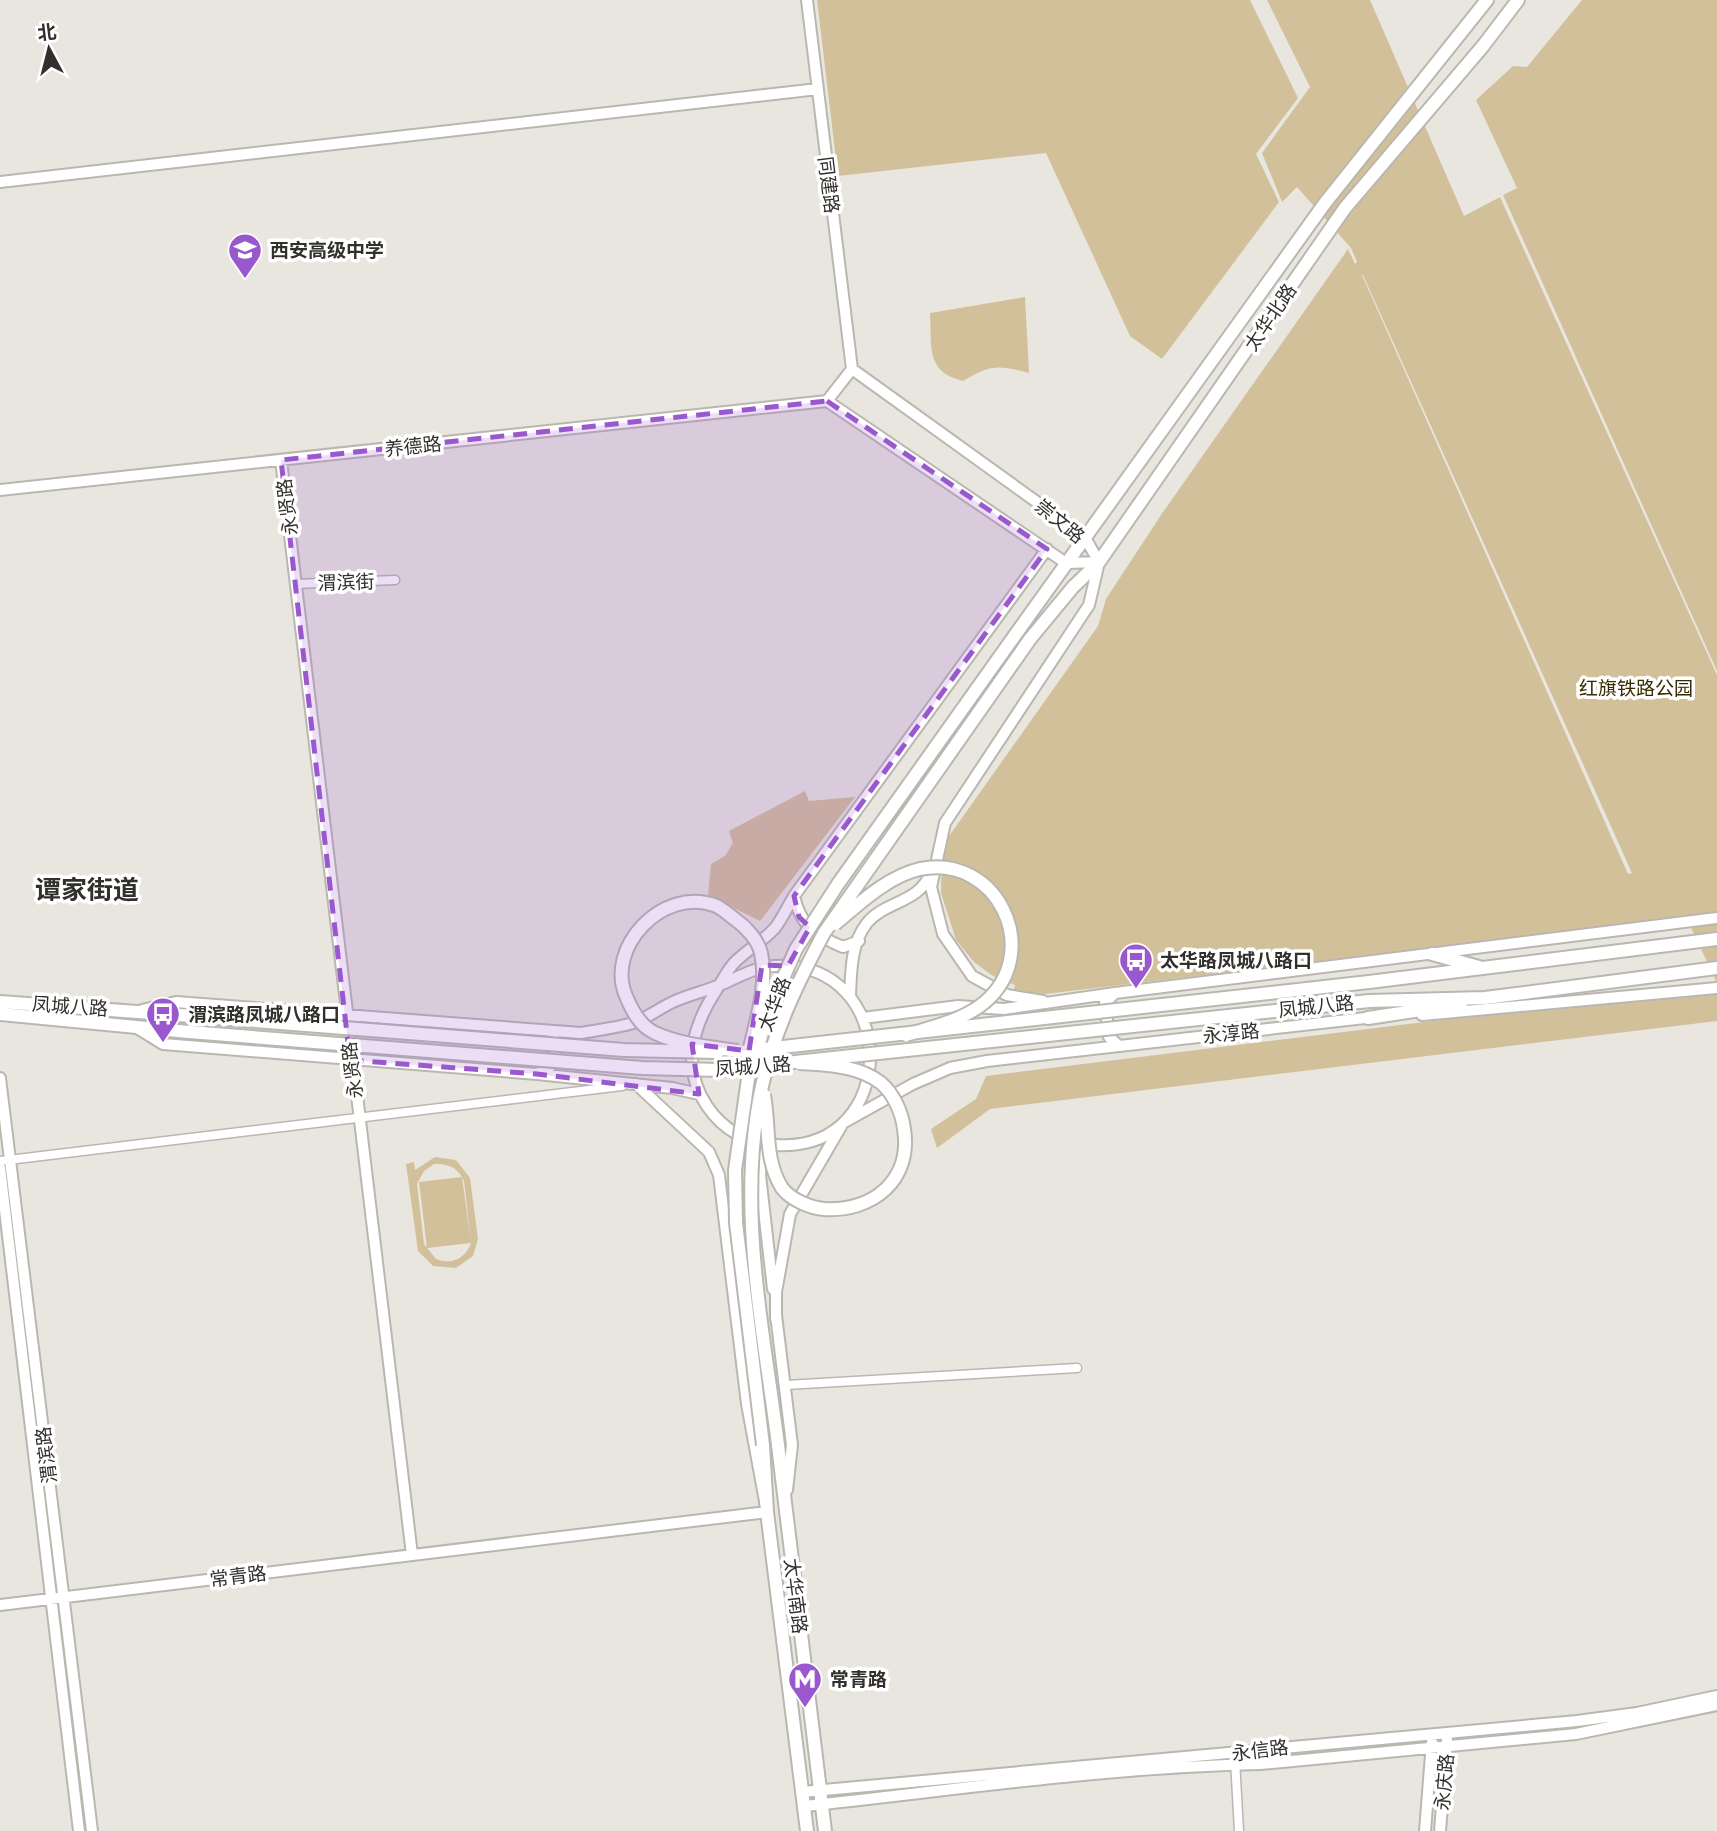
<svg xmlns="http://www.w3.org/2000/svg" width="1717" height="1831" viewBox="0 0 1717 1831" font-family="Figtree,'Noto Sans SC',sans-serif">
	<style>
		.green { fill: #d2c09a; fill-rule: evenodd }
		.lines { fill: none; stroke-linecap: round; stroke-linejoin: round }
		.minor-casing { stroke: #bab7b1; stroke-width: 11 }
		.tertiary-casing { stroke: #bab7b1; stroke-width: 14 }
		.secondary-casing { stroke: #bab7b1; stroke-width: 16 }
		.primary-casing { stroke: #bab7b1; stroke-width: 16 }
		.minor { stroke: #fff; stroke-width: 8 }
		.tertiary { stroke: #fff; stroke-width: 10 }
		.secondary { stroke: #fff; stroke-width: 12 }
		.primary { stroke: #fff; stroke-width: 12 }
		.secondary-bridge-casing { stroke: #bab7b1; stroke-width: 16; stroke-linecap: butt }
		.primary-bridge-casing { stroke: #bab7b1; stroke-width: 16; stroke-linecap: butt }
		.secondary-bridge { stroke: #fff; stroke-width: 12 }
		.primary-bridge { stroke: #fff; stroke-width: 12 }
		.marked { fill: #9958ce; fill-opacity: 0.2; stroke: #9958ce; stroke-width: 5; stroke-dasharray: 14 9; stroke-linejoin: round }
		.labels { text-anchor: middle; stroke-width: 7; stroke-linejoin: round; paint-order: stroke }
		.street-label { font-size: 19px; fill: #31302d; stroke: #fff }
		.poi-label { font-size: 19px; font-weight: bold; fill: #31302d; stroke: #fff; text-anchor: start }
		.park-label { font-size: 19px; fill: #3a2a00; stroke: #fff }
		.district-label { font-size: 26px; font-weight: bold; fill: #31302d; stroke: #fff }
	</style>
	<rect width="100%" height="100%" fill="#e9e6e0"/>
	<path class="green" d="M817 0H1250L1298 98 1256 154 1279 202 1162 359 1130 336 1046 153 838 176Z
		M1267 0H1370L1464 216 1500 197 1717 675V983L1686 917 1012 998 1015 985 993 976 974 962 956 940 941 893 942 846 1098 626 1106 599 1161 515 1348 249 1355 264 1357 262 1351 248 1297 187 1282 202 1262 153 1310 87ZM1362 275H1363L1632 873 1628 874Z
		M1582 0H1717V671L1503 195 1517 188 1476 100 1513 66 1527 67Z
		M1025 297 1029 373C998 365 991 364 963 381 925 372 932 346 930 313Z
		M805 791 809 801 855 797 760 921 708 895 711 864 725 856 733 843 729 831Z
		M1717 986V1021L990 1109 937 1148 931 1129 976 1099 986 1076Z
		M435 1157 456 1160 470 1178 478 1239 473 1256 456 1268 433 1266 418 1251 406 1164 414 1162 415 1170ZM434 1164C448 1163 459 1168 464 1181L471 1242 462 1177 419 1182 427 1248 471 1243C465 1259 452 1265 436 1259L424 1244 417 1184 424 1171Z"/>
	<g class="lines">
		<g class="minor-casing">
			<path id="minor" d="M296 584 395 580
				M0 1161 622 1086
				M786 1385 1077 1368
				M1235 1760 1239 1831"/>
		</g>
		<g class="tertiary-casing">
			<path id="tertiary" d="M807 0 852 369
				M0 182 818 89
				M827 401 852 369 1084 536 1099 562
				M827 401 1066 563 1099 562
				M281 460 412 1555
				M0 490 827 401
				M794 896C800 925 816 936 843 947L859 941
				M1115 993 1105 1003 1109 1037 1119 1046
				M850 996C851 971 851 943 867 923 885 901 919 903 930 874
				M1043 1001 1007 995 972 976 943 934 931 887 945 823 1089 605 1099 562
				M142 1010 176 1002 581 1033C598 1030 616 1028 633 1023 648 1018 661 1007 675 1001 689 995 705 991 720 985 737 978 754 967 774 966 901 959 902 1152 777 1145 748 1144 723 1130 707 1106 680 1066 693 1025 717 989 723 980 727 970 735 962 747 950 763 941 775 928 782 919 788 906 794 896L1047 549
				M1422 1015 1717 988
				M863 1018 958 1006 1004 1009 1115 993 1717 918
				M137 1028 163 1044 537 1074 672 1088 699 1094
				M537 1074 551 1066 556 1051 553 1037
				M0 1078 92 1831
				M762 1144 760 1175 773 1289
				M0 1168 79 1831
				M776 1315 792 1445 787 1490
				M776 1319V1292L790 1214 843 1123 913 1084 950 1068 987 1061 1374 1017
				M0 1605 767 1512 747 1404 719 1175 709 1152 636 1084
				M802 1792 1577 1721 1637 1713 1717 1696
				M804 1806C956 1790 1108 1767 1261 1764L1576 1734 1717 1705
				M1425 1831 1432 1742
				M1440 1831 1447 1740"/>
		</g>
		<g class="secondary-casing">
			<path id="secondary" d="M1432 954 1479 967
				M1369 982 1717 939
				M1369 1001 1485 998 1717 968
				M0 1002 192 1016
				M0 1014 189 1032
				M1368 1018 1461 1004"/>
		</g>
		<g class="primary-casing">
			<path id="primary" d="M1018 631 1325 203 1487 0
				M1030 639 1073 587 1099 562 1345 208 1483 46 1518 0
				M763 1445 767 1512 807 1831
				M778 1445 825 1831"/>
		</g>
		<use href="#minor" class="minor"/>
		<use href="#tertiary" class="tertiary"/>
		<use href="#secondary" class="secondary"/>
		<use href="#primary" class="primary"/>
		<g class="secondary-bridge-casing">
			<path id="secondary-bridge" d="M192 1016 624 1050 718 1052
				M189 1032 642 1068 720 1070 1369 1001
				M746 1051 1369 982"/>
		</g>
		<g class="primary-bridge-casing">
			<path id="primary-bridge" d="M835 924C859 904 888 876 920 869 997 853 1044 951 985 1002 964 1020 932 1027 906 1035
				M738 1051C711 1047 681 1045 655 1033 640 1026 632 1011 626 996 605 947 663 887 714 905 721 907 729 915 736 920 746 927 758 940 761 953 768 984 757 1017 750 1048
				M764 1095C770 1128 764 1159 782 1188 790 1199 810 1208 824 1209 873 1212 912 1180 904 1129 902 1113 894 1094 881 1083 858 1065 826 1065 799 1063
				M763 1445 736 1223 735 1170 748 1079 769 1010 796 949 838 884 1018 631
				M778 1445C763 1326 736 1204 762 1086 774 1031 798 982 824 933L1030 639"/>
		</g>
		<use href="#secondary-bridge" class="secondary-bridge"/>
		<use href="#primary-bridge" class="primary-bridge"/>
	</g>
	<path class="marked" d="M827 401 1047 549 794 896 799 917 810 927 788 966 762 965 749 1051 692 1044 699 1094 537 1074 350 1060 281 460Z"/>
	<defs>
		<g id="school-pin" transform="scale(1.75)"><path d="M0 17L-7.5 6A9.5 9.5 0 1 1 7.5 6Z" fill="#9958ce" stroke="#fff"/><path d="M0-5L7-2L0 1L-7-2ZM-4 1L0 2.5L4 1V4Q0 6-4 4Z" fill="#fff"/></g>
		<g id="bus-pin" transform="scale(1.75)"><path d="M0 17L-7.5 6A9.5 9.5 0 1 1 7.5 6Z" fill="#9958ce" stroke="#fff"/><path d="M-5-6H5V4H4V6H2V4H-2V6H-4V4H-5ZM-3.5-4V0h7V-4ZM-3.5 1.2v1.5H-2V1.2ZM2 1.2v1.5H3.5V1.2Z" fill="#fff"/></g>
		<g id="metro-pin" transform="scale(1.75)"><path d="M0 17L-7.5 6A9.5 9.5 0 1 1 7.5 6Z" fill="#9958ce" stroke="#fff"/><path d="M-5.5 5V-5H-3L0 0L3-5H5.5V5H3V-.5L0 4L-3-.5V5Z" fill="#fff"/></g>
	</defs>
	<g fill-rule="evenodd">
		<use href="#school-pin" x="245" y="250"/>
		<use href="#bus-pin" x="1136" y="960"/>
		<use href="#bus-pin" x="163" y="1014"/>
		<use href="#metro-pin" x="805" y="1679"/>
	</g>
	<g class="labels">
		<g class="street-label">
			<text transform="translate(829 185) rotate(83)" y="7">同建路</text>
			<text transform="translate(1270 317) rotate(-56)" y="7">太华北路</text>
			<text transform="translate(413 446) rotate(-6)" y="7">养德路</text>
			<text transform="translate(287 507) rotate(-97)" y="7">永贤路</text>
			<text transform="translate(1060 521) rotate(39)" y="7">崇文路</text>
			<text transform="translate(346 582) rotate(-2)" y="7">渭滨街</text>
			<text transform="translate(774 1004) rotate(-69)" y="7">太华路</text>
			<text transform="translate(70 1006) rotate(4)" y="7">凤城八路</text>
			<text transform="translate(1316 1006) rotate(-6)" y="7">凤城八路</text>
			<text transform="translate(1231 1033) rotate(-6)" y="7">永淳路</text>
			<text transform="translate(753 1066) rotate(-4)" y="7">凤城八路</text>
			<text transform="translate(352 1070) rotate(-97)" y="7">永贤路</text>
			<text transform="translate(46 1455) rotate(-97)" y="7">渭滨路</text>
			<text transform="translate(238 1576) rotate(-7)" y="7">常青路</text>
			<text transform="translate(796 1596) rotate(83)" y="7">太华南路</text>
			<text transform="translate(1260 1750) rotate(-7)" y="7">永信路</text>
			<text transform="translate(1444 1782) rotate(-85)" y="7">永庆路</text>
		</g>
		<g class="poi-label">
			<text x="270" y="257">西安高级中学</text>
			<text x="1160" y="967">太华路凤城八路口</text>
			<text x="188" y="1021">渭滨路凤城八路口</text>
			<text x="830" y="1686">常青路</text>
		</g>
		<g class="park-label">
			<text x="1636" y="695">红旗铁路公园</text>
		</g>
		<g class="district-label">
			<text x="87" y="899">谭家街道</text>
		</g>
	</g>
	<g transform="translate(49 49) rotate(353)" stroke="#ffffff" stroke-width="5" paint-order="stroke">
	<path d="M0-5L12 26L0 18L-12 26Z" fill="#31302d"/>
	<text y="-10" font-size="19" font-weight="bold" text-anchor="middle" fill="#31302d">北</text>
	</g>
</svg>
